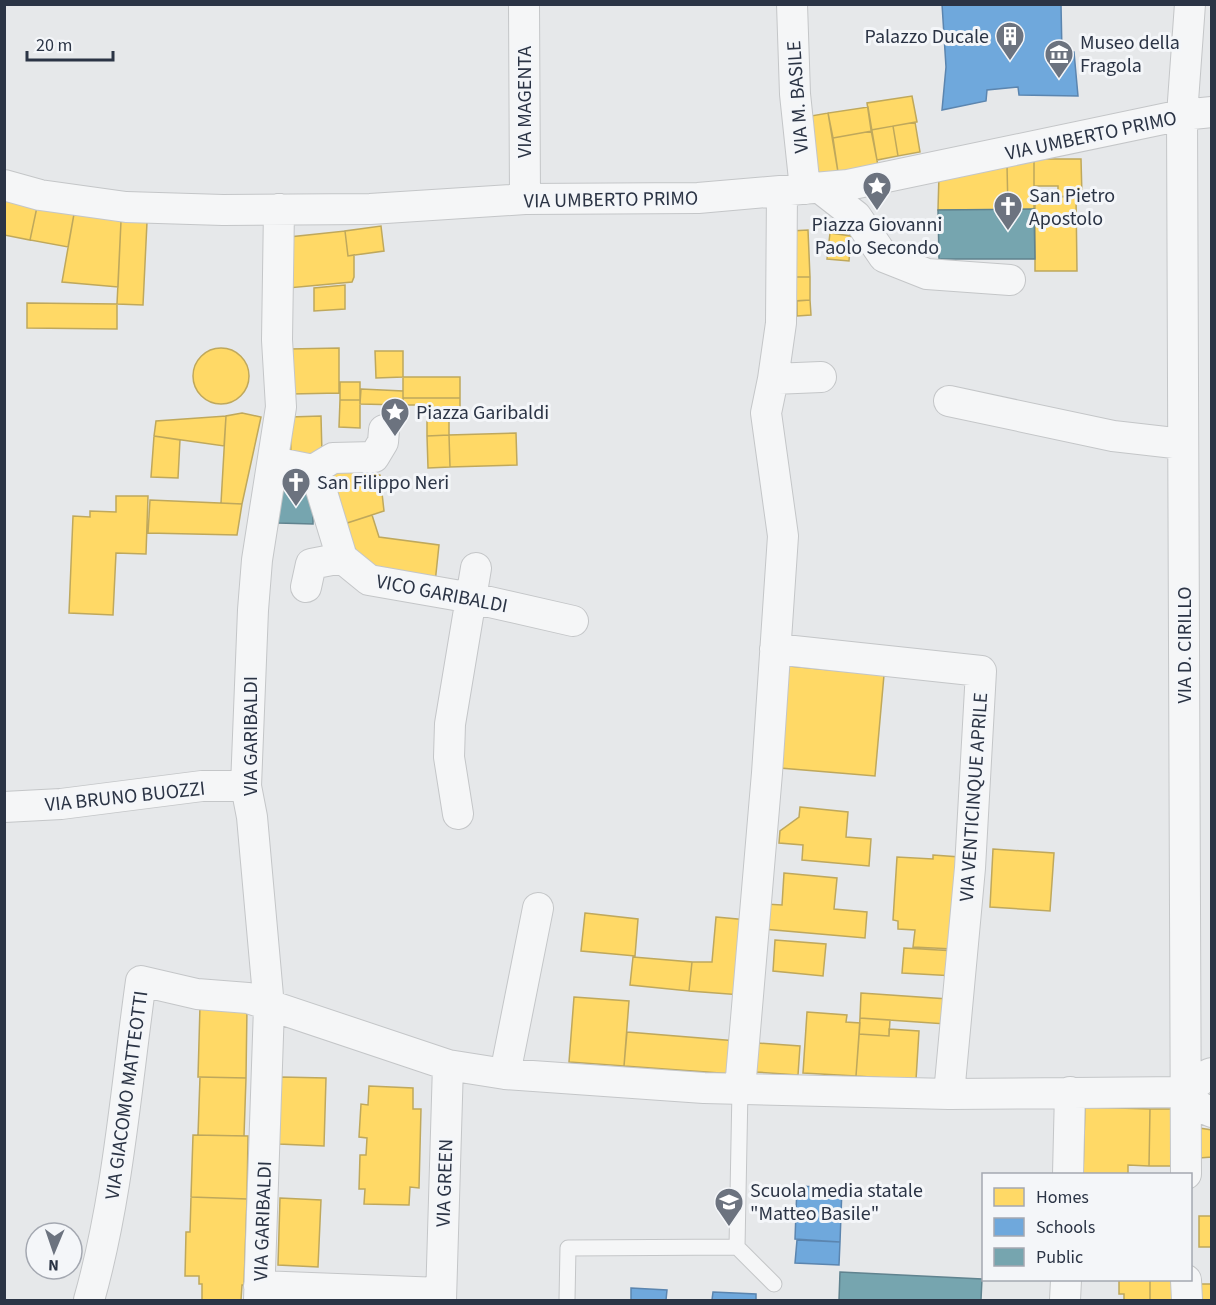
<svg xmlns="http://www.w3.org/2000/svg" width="1216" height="1305" viewBox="0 0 1216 1305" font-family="'Source Sans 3',sans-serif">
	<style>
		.homes { fill: #ffd966; stroke: #bfa85c; stroke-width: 1.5 }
		.schools { fill: #6fa8dc; stroke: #5b85af; stroke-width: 1.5 }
		.public { fill: #76a5af; stroke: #60838f; stroke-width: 1.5 }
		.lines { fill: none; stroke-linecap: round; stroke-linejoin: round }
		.lane-casing { stroke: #c4c6c8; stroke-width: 17 }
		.street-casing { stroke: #c4c6c8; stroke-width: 32 }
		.lane { stroke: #f5f6f7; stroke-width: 15 }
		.street { stroke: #f5f6f7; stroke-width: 30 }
		.labels { text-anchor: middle; stroke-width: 6; stroke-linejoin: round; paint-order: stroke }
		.poi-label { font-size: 20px; fill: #2b3445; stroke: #f4f6f9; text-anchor: start }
		.street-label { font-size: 20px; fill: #2b3445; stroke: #f4f6f9 }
	</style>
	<rect width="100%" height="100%" fill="#e6e8ea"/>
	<path class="homes" d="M912 96 917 122 871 130 867 103Z
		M868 107 872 131 833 138 828 113Z
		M828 113 838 172 815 176 805 117Z
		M915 122 920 152 898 156 893 126Z
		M893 126 898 156 877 160 871 130Z
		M872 131 878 166 838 172 833 138Z
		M1034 159H1081L1082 196 1058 197V186H1034Z
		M1034 159V209L1008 210 1007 165Z
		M1007 165 1008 210H938L939 174Z
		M1076 196 1077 271H1035V197Z
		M4 200 37 207 30 240 4 235Z
		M37 207 74 214 68 247 30 240Z
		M74 214 121 221 118 287 62 282Z
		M121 221 147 222 143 305 117 304Z
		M381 226 384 251 348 256 345 231Z
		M808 230 810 277H791L790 231Z
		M345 231 348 256 354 255V277L352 282 288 288 289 237Z
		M830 233 851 236 849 261 827 259Z
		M791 277H810V300L792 301Z
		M345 285V309L314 311V288Z
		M810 300 811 315 797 316V301Z
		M27 303 117 304V329L27 328Z
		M193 376a28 28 0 1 1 56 0a28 28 0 1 1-56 0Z
		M339 348V393L291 394 290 349Z
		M375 351H403V377L376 378Z
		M403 377H460V398H403Z
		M340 382H360V400H340Z
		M361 389 403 391V405L360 404Z
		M403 398H460V408L455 409V414H427L428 405H403Z
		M340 400H360V428L339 427Z
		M242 413 261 417 242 504 221 503 226 416Z
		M427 414H449V435L427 436Z
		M226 416 224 446 154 436 156 421Z
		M321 416 322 454 291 455 290 417Z
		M516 433 517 465 450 467 449 435Z
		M449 435 450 467 428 468 427 436Z
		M154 436 180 440 178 478 151 477Z
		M337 466 380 475 384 511 341 525 325 481Z
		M116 496H148L146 554 116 553 113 615 69 613 73 516 90 517V511L116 512Z
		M150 500 242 504 237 535 148 533Z
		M372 515 379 537 439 545 435 583 366 568 341 525Z
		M789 666 884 675 875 776 780 768Z
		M800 807 848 812 846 837 871 839 869 866 802 860 803 845 779 843 780 831 799 817Z
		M993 849 1054 853 1050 911 990 907Z
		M933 855 960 857 953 949 913 947 915 930 898 929V921L893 920 897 857 933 859Z
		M784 873 837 878 834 909 867 912 865 938 763 929 765 904 782 905Z
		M585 913 638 919 635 956 581 951Z
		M716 917 748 920 742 995 689 991 692 962H712Z
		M775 940 826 944 823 976 773 971Z
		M904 948 956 951 955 976 902 973Z
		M633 957 692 962 689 991 630 985Z
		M861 993 948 999 946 1024 860 1018Z
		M574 997 629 1001 624 1066 569 1062Z
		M200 1006 247 1007 246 1078 198 1077Z
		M807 1012 847 1015 846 1022 860 1023 856 1076 803 1073Z
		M860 1018 890 1020 889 1036 859 1034Z
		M889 1029 919 1031 916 1080 856 1076 859 1034 889 1036Z
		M627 1032 737 1041 734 1074 624 1066Z
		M757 1043 800 1046 798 1075 756 1072Z
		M200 1077 246 1078 244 1136 198 1135Z
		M281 1077 326 1078 324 1146 279 1144Z
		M369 1086 413 1088V1109H421L419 1188 410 1187 409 1205 364 1204 365 1189H359L360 1155H366L367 1138 359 1137 361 1104 368 1105Z
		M1085 1107 1150 1109 1149 1166 1128 1165V1174H1083Z
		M1150 1109H1173L1172 1166H1149Z
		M1199 1128 1212 1130V1157L1199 1158Z
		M193 1135 248 1136 247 1199 191 1197Z
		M191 1197 247 1199 244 1285H242L241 1300H202V1284H199V1276H185L186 1232H190Z
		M280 1198 321 1200 318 1267 278 1265Z
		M1199 1216H1212V1247H1199Z
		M1119 1280H1150V1300H1124V1294H1119Z
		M1150 1280H1180V1300H1150Z
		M1201 1284H1212V1300H1201Z"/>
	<path class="schools" d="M1061 4 1062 54 1074 52 1078 96 1019 95 1018 87 987 90 986 101 942 110 946 67 942 4Z
		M797 1186 842 1188 840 1242 795 1239Z
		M797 1240 840 1242 839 1265 795 1263Z
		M631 1288 667 1290 666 1300H606H631Z
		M713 1292 756 1294V1300H712Z"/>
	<path class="public" d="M1034 209 1035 259H939L938 210Z
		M278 491 313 492V524L278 523Z
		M840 1272 982 1279 981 1300H839Z"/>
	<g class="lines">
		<g class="lane-casing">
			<path id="lane" d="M737 1247 740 1089
				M567 1300 568 1248 737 1247 774 1284"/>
		</g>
		<g class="street-casing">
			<path id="street" d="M524 4 525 199
				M792 4 795 94 805 189
				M4 185 40 195 126 207 223 210 370 209 525 199 698 198 848 185 1182 115 1212 112
				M820 188 856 216 884 257 927 274 1010 280
				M773 379 821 377
				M949 401 1113 436 1183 444
				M273 462 313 470 320 486 342 558 369 580 472 598 573 621
				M313 470 333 458 374 457 383 442 384 430
				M306 587 311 564 342 558
				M775 649 981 671 970 868 949 1094
				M4 807 61 804 202 786H246
				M458 814 449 757 450 724 476 568
				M505 1074 538 908
				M740 1089 767 773 783 536 766 413 773 379 781 323 782 191
				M1185 1092 1200 1107 1212 1112
				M1068 1174 1070 1092
				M1186 1174 1182 115 1190 4
				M1186 1280 1187 1300
				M259 1286 441 1293
				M89 1300C118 1198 126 1087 141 981L197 994 248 998 448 1065 505 1074 704 1088 949 1094 1185 1092 1209 1074 1212 1073
				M259 1300 269 1007 252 817 246 786 253 610 257 560 281 407 277 340 279 209
				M441 1300 448 1065
				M1065 1300 1066 1280"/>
		</g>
		<use href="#lane" class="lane"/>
		<use href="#street" class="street"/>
	</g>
	<defs>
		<g id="building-pin" transform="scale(1.5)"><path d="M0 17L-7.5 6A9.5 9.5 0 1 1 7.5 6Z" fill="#6c737f" stroke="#f4f6f9"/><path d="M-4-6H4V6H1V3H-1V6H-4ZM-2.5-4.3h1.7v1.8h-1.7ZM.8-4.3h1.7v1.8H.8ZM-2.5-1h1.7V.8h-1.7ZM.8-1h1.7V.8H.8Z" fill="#fff"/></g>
		<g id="museum-pin" transform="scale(1.5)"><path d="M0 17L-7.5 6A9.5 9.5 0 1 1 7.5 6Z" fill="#6c737f" stroke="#f4f6f9"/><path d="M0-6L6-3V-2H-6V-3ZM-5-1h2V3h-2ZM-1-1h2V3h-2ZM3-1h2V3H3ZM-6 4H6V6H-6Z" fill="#fff"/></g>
		<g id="sight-pin" transform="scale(1.5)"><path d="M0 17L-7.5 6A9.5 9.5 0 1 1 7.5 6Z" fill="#6c737f" stroke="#f4f6f9"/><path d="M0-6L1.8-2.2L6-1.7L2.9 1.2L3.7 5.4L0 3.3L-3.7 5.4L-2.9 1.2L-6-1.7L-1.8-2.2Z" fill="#fff"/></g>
		<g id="church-pin" transform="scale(1.5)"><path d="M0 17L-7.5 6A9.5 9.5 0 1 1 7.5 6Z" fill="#6c737f" stroke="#f4f6f9"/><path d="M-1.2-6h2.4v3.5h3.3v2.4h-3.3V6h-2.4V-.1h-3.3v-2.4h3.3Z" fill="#fff"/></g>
		<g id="school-pin" transform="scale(1.5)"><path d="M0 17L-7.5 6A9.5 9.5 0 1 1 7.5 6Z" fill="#6c737f" stroke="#f4f6f9"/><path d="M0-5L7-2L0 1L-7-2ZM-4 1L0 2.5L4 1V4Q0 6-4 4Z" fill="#fff"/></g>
	</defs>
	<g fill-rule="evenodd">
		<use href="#building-pin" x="1010" y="36"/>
		<use href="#museum-pin" x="1059" y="54"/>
		<use href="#sight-pin" x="877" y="186"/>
		<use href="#church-pin" x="1008" y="206"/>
		<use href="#sight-pin" x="395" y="412"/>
		<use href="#church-pin" x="296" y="482"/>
		<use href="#school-pin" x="729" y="1202"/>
	</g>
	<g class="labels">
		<g class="poi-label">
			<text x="989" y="43" text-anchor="end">Palazzo Ducale</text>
			<text x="1080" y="49">Museo della<tspan x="1080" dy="23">Fragola</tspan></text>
			<text x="1029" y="202">San Pietro<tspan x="1029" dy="23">Apostolo</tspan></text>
			<text x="877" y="231" text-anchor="middle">Piazza Giovanni<tspan x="877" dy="23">Paolo Secondo</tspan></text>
			<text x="416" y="419">Piazza Garibaldi</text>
			<text x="317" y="489">San Filippo Neri</text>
			<text x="750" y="1197">Scuola media statale<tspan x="750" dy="23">"Matteo Basile"</tspan></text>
		</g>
		<g class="street-label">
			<text transform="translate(797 97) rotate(-94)" y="7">VIA M. BASILE</text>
			<text transform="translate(524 102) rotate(-90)" y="7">VIA MAGENTA</text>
			<text transform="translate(1091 135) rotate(-12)" y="7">VIA UMBERTO PRIMO</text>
			<text transform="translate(611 199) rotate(-1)" y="7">VIA UMBERTO PRIMO</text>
			<text transform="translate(442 593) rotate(11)" y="7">VICO GARIBALDI</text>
			<text transform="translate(1184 645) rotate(-90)" y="7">VIA D. CIRILLO</text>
			<text transform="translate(250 736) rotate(-90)" y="7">VIA GARIBALDI</text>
			<text transform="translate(125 796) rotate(-6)" y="7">VIA BRUNO BUOZZI</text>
			<text transform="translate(973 797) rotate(-86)" y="7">VIA VENTICINQUE APRILE</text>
			<text transform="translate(126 1095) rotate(-82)" y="7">VIA GIACOMO MATTEOTTI</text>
			<text transform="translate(444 1183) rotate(-88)" y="7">VIA GREEN</text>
			<text transform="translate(262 1221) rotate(-88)" y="7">VIA GARIBALDI</text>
		</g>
	</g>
	<rect width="1216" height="1305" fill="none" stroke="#2b3445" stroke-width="12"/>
	<rect x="982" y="1173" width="210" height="108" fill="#f4f6f9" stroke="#a4a8b1" stroke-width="1.5"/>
	<rect x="994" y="1188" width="30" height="18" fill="#ffd966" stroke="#a4a8b1" stroke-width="1.5"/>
	<text x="1036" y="1203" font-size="18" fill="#2b3445">Homes</text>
	<rect x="994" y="1218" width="30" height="18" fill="#6fa8dc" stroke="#a4a8b1" stroke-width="1.5"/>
	<text x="1036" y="1233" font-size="18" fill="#2b3445">Schools</text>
	<rect x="994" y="1248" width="30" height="18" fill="#76a5af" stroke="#a4a8b1" stroke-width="1.5"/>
	<text x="1036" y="1263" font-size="18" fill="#2b3445">Public</text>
	<g transform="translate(54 1251) rotate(182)"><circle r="28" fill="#f4f6f9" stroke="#a4a8b1" stroke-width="1.5"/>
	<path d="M0-4.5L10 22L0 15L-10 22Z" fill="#6c737f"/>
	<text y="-9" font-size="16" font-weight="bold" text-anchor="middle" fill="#2b3445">N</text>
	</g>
	<path d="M27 51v9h86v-9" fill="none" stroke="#2b3445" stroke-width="3"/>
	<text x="36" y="51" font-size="18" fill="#2b3445" stroke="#f4f6f9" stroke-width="4.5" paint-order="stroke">20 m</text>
</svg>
